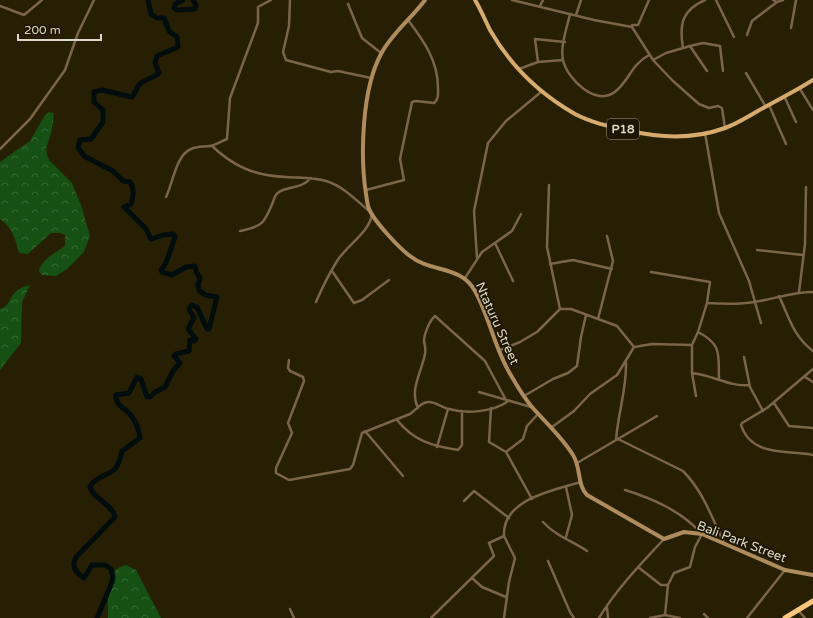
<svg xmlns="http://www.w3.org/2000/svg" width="813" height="618" viewBox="0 0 813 618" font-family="'Varela Round',sans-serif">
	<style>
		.forest { fill: url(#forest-crowns) }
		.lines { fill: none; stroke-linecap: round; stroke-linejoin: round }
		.river { stroke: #010c0c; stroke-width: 5 }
		.street { stroke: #7a6549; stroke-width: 2.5 }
		.secondary { stroke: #ae8c5e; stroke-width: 4 }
		.primary { stroke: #d7ab6e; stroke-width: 4 }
		.highway { stroke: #fcc77d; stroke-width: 5 }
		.labels { text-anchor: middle; stroke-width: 3.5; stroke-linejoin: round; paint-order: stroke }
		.shield { fill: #1d1600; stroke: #a39e8b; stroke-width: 1 }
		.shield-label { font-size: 12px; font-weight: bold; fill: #dcd8c7 }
		.street-label { font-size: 13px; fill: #dcd8c7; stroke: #1d1600 }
	</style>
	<defs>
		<pattern id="forest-crowns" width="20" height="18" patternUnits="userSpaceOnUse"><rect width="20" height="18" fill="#165113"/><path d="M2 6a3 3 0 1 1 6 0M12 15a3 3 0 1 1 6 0" fill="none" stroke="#376934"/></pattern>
	</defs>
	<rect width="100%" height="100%" fill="#271f03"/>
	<path class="forest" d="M49 112 54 113C53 120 53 129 50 136 47 146 44 149 49 160L72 183 81 205 90 236 84 252 67 269 56 276 42 275 39 271C42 259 55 253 65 246V235L61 233H51L28 254 19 253C16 240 12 227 0 219V162L30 141 45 115Z
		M30 285 22 302 21 343 0 370V309C8 307 9 300 13 295 17 289 23 287 30 285Z
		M126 565 136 570 161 618H108C108 606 107 577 117 569 119 567 123 566 126 565Z"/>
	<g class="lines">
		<path class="river" d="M183 0 175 4 174 8 177 10 195 9 196 5 193 0
			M97 618 112 582 113 577 111 569 105 565H92L84 578C76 573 71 566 76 557L115 517C113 504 91 498 90 486 105 468 116 481 122 451L140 438C139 431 136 422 132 417 127 408 115 407 116 395L129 393 137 377 141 379 147 397H150L155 392 165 387 173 371 180 363 174 356 176 354 189 351 190 340 194 341 196 339 188 329 194 318 189 309 192 305 197 307 207 329H209L217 297 205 295 199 290 198 285 200 278 196 271 195 266 186 267 172 275 162 272 161 270 166 263 175 237 173 234 163 235 151 239 146 229 124 207 131 204C133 197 135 189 130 182L123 181 113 171 84 156 78 147 80 140 91 139 103 122V110L94 102V92L102 90 132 97C136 92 137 86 141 83 147 78 155 78 159 73L155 63 157 56 178 47 177 37 169 31 164 18H157L151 14 148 0"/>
		<path class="street" d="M290 0 289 26 283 52 286 60 331 72 338 71 371 78
			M512 0 594 20 632 27V25H638L649 0
			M716 0 734 37
			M773 0 777 2 783 0
			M348 4 362 38 381 53
			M0 6 24 15 42 0
			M540 6 543 0
			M570 14C567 28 560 46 563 60 567 79 597 108 616 91 630 79 631 65 649 55
			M576 15 581 0
			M632 27 653 60 673 81 699 104 709 108 718 106 722 108 725 128
			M791 28 796 0
			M747 35 752 21 777 2
			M690 46 703 43 720 46 723 71
			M683 48C679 24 682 10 705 0
			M653 60 666 53 690 46 707 71
			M538 62 535 39 565 42
			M519 69 538 62 563 60
			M746 73 766 107
			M800 89 813 110
			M785 98 796 122
			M769 105 786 144
			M705 133 719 213 749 281 761 323
			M212 146C234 167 256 176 286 177 300 178 313 177 326 181 343 186 356 200 369 211
			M0 149 30 119 65 70 78 33 94 0
			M549 185 547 247 560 309
			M366 190 404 180 400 159 412 102 416 101 434 103C439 99 438 94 438 88 438 61 424 41 408 20
			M166 197C173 183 176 155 191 149 197 146 204 147 210 146 216 145 222 141 227 139L230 98 258 23V7L271 0
			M240 231C263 226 264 224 273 202 274 198 276 194 279 192 290 185 300 190 311 178
			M495 243 513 281
			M757 250 803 255
			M477 258 474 211 488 143 506 121 541 92
			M550 264 573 260 612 269
			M332 271 354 303 362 300 389 280
			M651 272 710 282 707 303
			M465 278 482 252 512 231 521 214
			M799 292 805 244 806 187
			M779 296C789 317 793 336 813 351
			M316 302C322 288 329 274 337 261 347 245 370 232 372 214
			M598 319 613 261 607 236
			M698 332C723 345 718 355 719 380
			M692 345V373L696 396
			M498 351 520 342 537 332 560 309H571L617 326 634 347
			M744 357 750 387 763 411
			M289 360 288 368 290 371 303 377 304 381 288 423 292 433 276 468V473L289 480 350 469 353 465 362 433 410 414C416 410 421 402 428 402 435 401 442 408 449 409 466 414 492 412 507 402L485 361 435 316C430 320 424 334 424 341 425 346 426 349 425 354 422 371 409 390 418 408
			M813 369 767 408 742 423 741 425C751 457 788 450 813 455
			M692 373C713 375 729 387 749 385
			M805 377 813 382
			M479 392 531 407
			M524 396 553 379 568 373 577 366 581 337 586 315
			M774 403 789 426 813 428
			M491 408 489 442 506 452 532 499
			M397 420C414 441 432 446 458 450L462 445V411
			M552 427 574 411 590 394 617 375 634 347 652 344 692 345 698 332 707 303C723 304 738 305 754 302 775 299 792 292 813 292
			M365 431 403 476
			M618 439 683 471C703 491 712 518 724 543
			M616 440C618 413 627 388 626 362
			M437 447 448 409
			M506 452 523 439 527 426 538 414
			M577 463 657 416
			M625 490C654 499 681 511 702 534L695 547 690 567 674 573 668 585H661L638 567
			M464 501 474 491 509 518
			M543 522C557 537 571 540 587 551
			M566 537 572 515 566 487
			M548 561 570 612 574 618
			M472 578 482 587 506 597
			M607 607 608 618
			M290 609 294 618
			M798 610 805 618
			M704 614 708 618
			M665 615 668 585
			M431 618 494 556 489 543 504 536
			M504 618 509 582 515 558 504 536C502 499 554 490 581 482
			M599 618C617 588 641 564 664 539
			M650 618 665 615 680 618
			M747 618 785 570"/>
		<path class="secondary" d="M425 0C411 19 392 33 381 54 362 89 360 155 366 194 367 199 367 206 370 211 376 223 399 248 410 256 431 273 461 265 475 291 489 316 494 346 509 372 516 384 523 397 532 407 546 423 562 437 573 455 581 467 577 485 587 495L664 539 684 532 702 534 785 570 813 575"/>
		<path class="primary" d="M475 0C481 10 485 20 490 30 510 65 540 94 575 114 592 123 612 127 630 131 661 138 695 139 725 128 739 123 752 114 765 107 782 98 797 90 813 80"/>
		<path class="highway" d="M785 618 813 601"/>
	</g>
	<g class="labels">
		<rect class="shield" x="607" y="119" width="32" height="20" rx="3"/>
		<g class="shield-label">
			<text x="623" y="133">P18</text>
		</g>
		<g class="street-label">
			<text transform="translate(498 323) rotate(66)" y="5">Ntaturu Street</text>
			<text transform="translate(742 541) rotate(21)" y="5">Bali Park Street</text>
		</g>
	</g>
	<path d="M18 34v6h83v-6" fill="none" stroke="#dcd8c7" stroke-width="2"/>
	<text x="24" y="34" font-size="12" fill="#dcd8c7" stroke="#1d1600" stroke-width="3" paint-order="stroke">200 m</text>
</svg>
